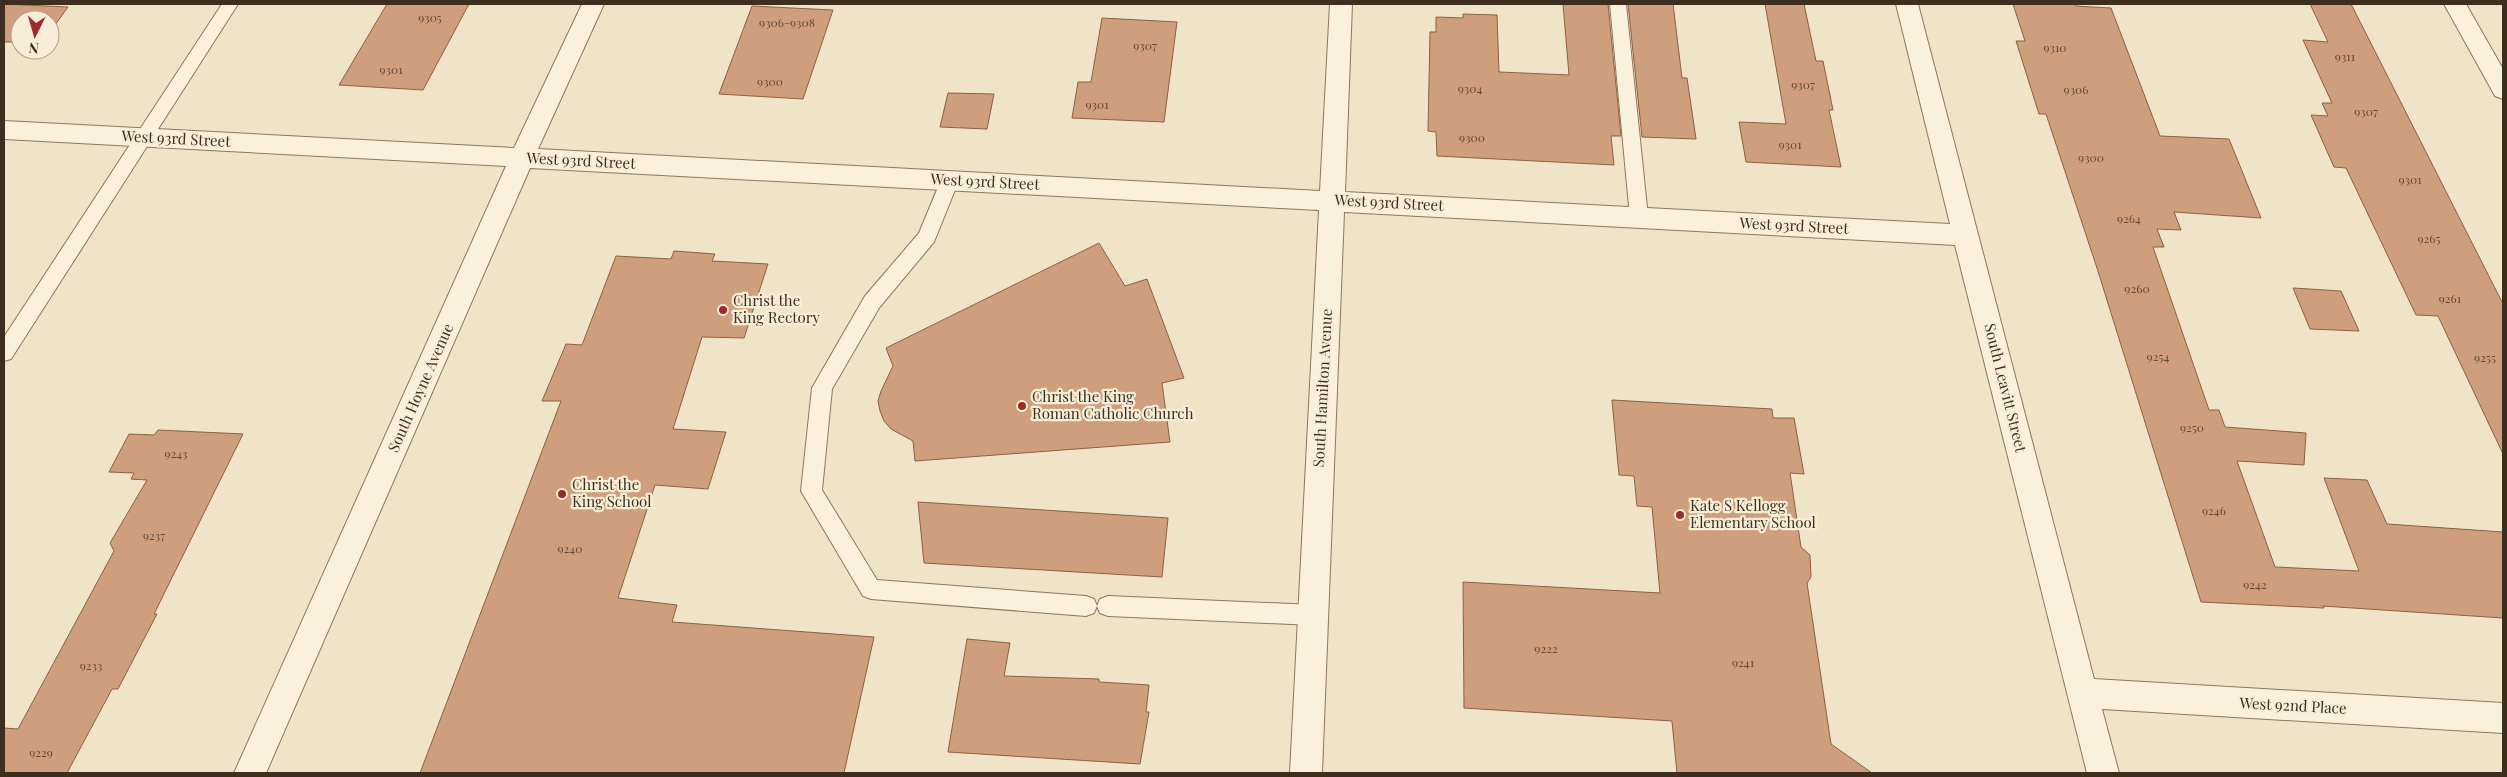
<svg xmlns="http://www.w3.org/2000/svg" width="2507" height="777" viewBox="0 0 2507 777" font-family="'Playfair Display',serif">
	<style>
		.building { fill: #cf9f7d; stroke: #8d5f41 }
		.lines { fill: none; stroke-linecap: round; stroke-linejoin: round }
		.service-casing { stroke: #8d765c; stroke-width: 2 }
		.minor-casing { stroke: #8d765c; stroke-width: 2 }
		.service { fill: #faf1dc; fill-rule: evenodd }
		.minor { fill: #faf1dc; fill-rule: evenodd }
		.poi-dot { fill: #9e2a2b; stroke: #f7eed8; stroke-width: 2 }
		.labels { text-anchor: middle; stroke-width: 4.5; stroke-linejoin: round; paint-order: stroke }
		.number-label { font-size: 12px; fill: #624a37 }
		.street-label { font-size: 15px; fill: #3d2e20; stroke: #f7eed8 }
		.poi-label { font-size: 15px; fill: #3d2e20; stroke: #f7eed8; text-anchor: start }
	</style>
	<rect width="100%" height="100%" fill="#f0e4c8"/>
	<path class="building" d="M4 4 68 7 50 32V20H20V42H4Z
		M387 4H469L423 90 339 85Z
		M1563 4H1608L1621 136H1611L1614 165 1437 156 1436 132 1428 131 1430 32H1436V17L1463 18V14L1497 15 1499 72 1569 75Z
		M1628 4H1673L1682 78H1687L1696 139 1642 137Z
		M1765 4H1804L1816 61H1823L1833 110H1829L1841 167 1746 162 1739 122 1786 124Z
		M2013 4H2075L2076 6 2111 8 2160 136 2229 139 2261 218 2174 212 2181 230 2157 229 2164 247H2153L2209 410H2219L2225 427 2306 433 2304 465 2237 461 2275 567 2359 571 2324 478 2367 480 2387 524 2503 532V618L2323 606 2324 608 2201 602 2097 268 2046 114H2039L2016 41H2025Z
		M2310 4H2351L2503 304V454L2438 316 2416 315 2346 168 2334 167 2311 115 2328 116 2322 103H2332L2303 40 2328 42Z
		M752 6 833 10 803 99 719 94Z
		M1102 18 1177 22 1164 122 1072 118 1078 82H1091Z
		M948 93 994 94 987 129 940 127Z
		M1099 243 1125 286 1147 279 1184 378 1162 383 1170 442 915 461 913 441 891 429 884 421 880 411 878 401 881 391 893 366 886 348Z
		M674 251 715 254 712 261 768 264 744 338 702 337 673 429 726 432 708 489 655 485 618 598 677 605 672 622 874 637 844 773H420L561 401H542L566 344 582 345 616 256 671 259Z
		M2293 288 2341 291 2359 331 2310 329Z
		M1612 400 1772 409 1773 418H1794L1804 474 1790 473 1801 547 1810 555 1811 577 1807 583 1831 744 1872 773H1677L1672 721 1464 708 1463 582 1660 593 1652 507 1637 506 1634 476 1619 475Z
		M158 430 243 434 154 614H157L118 689H112L67 773H4V728L18 729 114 551 110 543 147 480 131 479 134 473 109 472 129 434 154 435Z
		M918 502 1168 518 1162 577 924 563Z
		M967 639 1010 643 1004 676 1099 679V682L1149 685 1146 712H1149L1140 764 948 752Z"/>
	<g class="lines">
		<g class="service-casing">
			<path id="service" d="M222 4H238L11 359 4 361V337Z
				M1610 4H1626L1648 217 1646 222 1639 224 1632 222 1630 217Z
				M950 173 956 175 959 180 934 242 879 308 832 389 822 490 877 580 1086 596 1094 599 1097 606 1094 613 1086 616 871 599 863 596 801 491 812 388 865 296 919 233 941 180 944 175Z
				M1108 596 1313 605 1321 608 1324 615 1321 622 1313 625 1108 616 1100 613 1097 606 1100 599Z"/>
		</g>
		<g class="minor-casing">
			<path id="minor" d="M582 4H604L538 149 1320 191 1330 4H1352L1345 192 1950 224 1896 4H1918L2094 679 2503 703V733L2102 709 2119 773H2087L1955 245 1344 212 1322 773H1290L1319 210 530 168 266 773H234L506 166 4 139V121L514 148Z
				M2444 4H2466L2503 69V99L2495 96Z"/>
		</g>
		<use href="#service" class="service"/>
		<use href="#minor" class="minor"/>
	</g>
	<g class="poi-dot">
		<circle cx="723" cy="310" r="5"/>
		<circle cx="1022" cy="406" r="5"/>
		<circle cx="562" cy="494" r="5"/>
		<circle cx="1680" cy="515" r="5"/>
	</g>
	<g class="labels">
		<g class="number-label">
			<text x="430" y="22">9305</text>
			<text x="787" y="27">9306-9308</text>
			<text x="1145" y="50">9307</text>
			<text x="2055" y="52">9310</text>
			<text x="2345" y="61">9311</text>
			<text x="391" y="74">9301</text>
			<text x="770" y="86">9300</text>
			<text x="1803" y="89">9307</text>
			<text x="1470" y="93">9304</text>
			<text x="2076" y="94">9306</text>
			<text x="1097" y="109">9301</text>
			<text x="2366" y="116">9307</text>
			<text x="1472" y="142">9300</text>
			<text x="1790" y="149">9301</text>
			<text x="2091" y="162">9300</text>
			<text x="2410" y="184">9301</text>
			<text x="2129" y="223">9264</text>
			<text x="2429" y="243">9265</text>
			<text x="2137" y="293">9260</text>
			<text x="2450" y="303">9261</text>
			<text x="2158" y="361">9254</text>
			<text x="2485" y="362">9255</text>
			<text x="2192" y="432">9250</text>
			<text x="176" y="458">9243</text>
			<text x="2214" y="515">9246</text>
			<text x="154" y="540">9237</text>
			<text x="570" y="553">9240</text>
			<text x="2255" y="589">9242</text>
			<text x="1546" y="653">9222</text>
			<text x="1743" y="667">9241</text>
			<text x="91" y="670">9233</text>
			<text x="41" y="757">9229</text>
		</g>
		<g class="street-label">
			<text transform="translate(176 139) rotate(3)" y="5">West 93rd Street</text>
			<text transform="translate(581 161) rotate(3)" y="5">West 93rd Street</text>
			<text transform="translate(985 182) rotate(3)" y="5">West 93rd Street</text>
			<text transform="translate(1389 203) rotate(3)" y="5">West 93rd Street</text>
			<text transform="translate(1794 226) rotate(3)" y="5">West 93rd Street</text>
			<text transform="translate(421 388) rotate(-66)" y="5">South Hoyne Avenue</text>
			<text transform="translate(1323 388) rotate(-87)" y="5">South Hamilton Avenue</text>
			<text transform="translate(2005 388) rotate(76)" y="5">South Leavitt Street</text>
			<text transform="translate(2293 706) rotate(3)" y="5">West 92nd Place</text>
		</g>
		<g class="poi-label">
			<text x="733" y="306">Christ the<tspan x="733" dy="17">King Rectory</tspan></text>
			<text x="1032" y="402">Christ the King<tspan x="1032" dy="17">Roman Catholic Church</tspan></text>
			<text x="572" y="490">Christ the<tspan x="572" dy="17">King School</tspan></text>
			<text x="1690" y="511">Kate S Kellogg<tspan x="1690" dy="17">Elementary School</tspan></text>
		</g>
	</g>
	<rect width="2507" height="777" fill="none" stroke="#3d2e20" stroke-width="10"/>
	<g transform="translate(35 35) rotate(185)"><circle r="24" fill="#f7eed8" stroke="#ada18e"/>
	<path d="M0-4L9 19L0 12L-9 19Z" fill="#9e2a2b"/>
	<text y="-8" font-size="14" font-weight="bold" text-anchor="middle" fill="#3d2e20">N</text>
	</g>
</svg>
